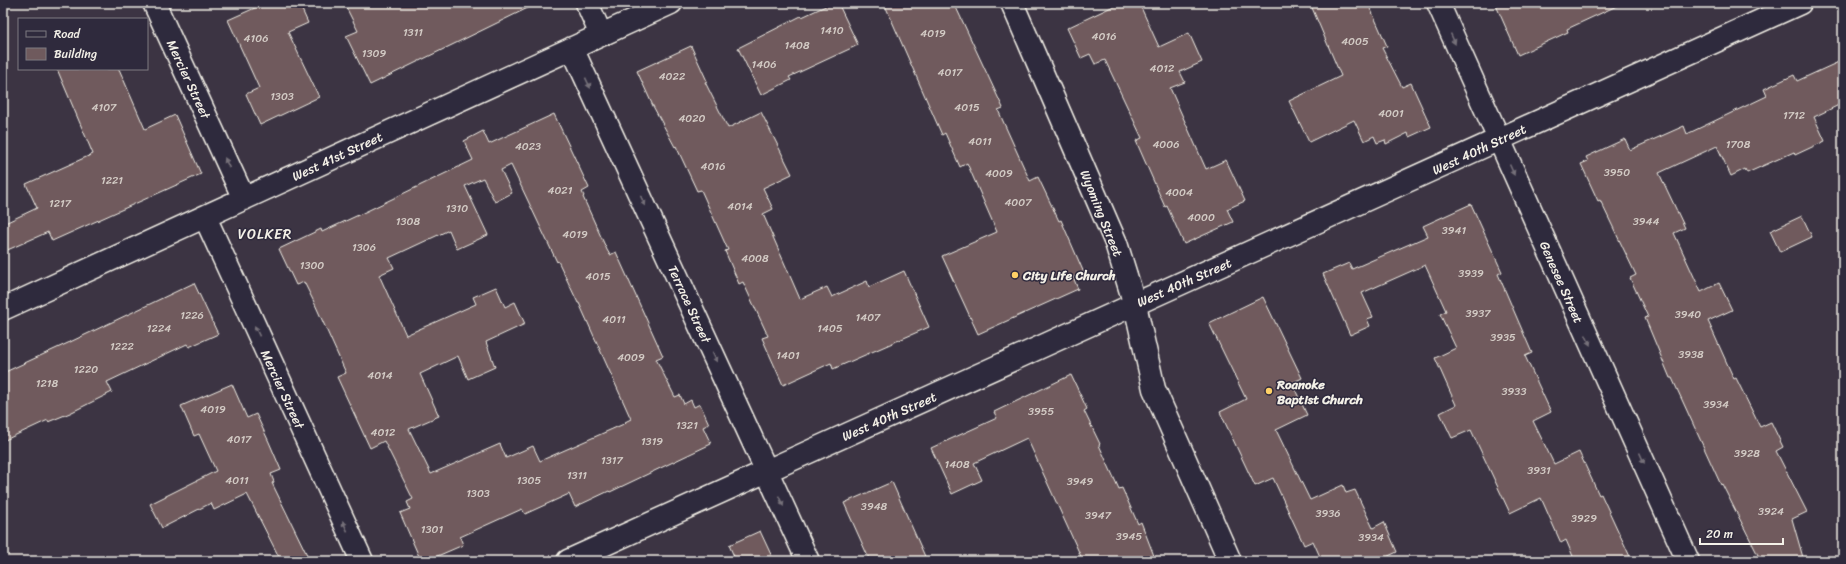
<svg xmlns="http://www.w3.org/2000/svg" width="1846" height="564" viewBox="0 0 1846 564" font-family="Sriracha,sans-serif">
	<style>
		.building { fill: #6f5a5d; stroke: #f4f1e8; fill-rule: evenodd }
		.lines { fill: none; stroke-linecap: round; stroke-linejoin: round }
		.minor-casing { stroke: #f4f1e8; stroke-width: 25 }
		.minor { stroke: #2f2a3d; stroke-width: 22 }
		.oneway { fill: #747079 }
		.poi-dot { fill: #ffd166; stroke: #2f2a3d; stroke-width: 1.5 }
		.labels { text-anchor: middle; stroke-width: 3; stroke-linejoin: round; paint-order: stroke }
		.number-label { font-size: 11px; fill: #d3cbc5 }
		.street-label { font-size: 13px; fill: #f4f1e8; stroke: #2f2a3d }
		.poi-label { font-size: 13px; font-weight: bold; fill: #f4f1e8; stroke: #2f2a3d; text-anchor: start }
		.neighbourhood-label { font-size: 14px; letter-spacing: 1px; fill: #f4f1e8; stroke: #2f2a3d }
	</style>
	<rect width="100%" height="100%" fill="#3c3443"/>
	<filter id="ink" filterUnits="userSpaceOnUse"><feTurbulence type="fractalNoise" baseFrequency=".025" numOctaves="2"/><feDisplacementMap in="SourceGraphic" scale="8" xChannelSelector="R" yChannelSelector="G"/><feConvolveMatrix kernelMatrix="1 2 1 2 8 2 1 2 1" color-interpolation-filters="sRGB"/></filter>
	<g filter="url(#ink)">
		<path class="building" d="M266 3H299L308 23 288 32 319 97 260 125 246 94 259 88 228 20Z
			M344 3H538L370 85 346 36 358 31Z
			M832 3H838L858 45 789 77 791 80 761 95 738 48 801 16 802 17Z
			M884 3H954L1003 108 998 110 1030 181 1038 177 1059 221 1061 220 1084 273 1073 277 1078 289 978 334 942 256 997 232 967 163 960 167 945 133 942 135Z
			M1120 3H1139L1159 47 1189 33 1202 62 1180 72 1185 82 1170 88 1206 169 1226 160 1245 201 1227 209 1233 222 1184 244 1167 206 1165 207 1136 141 1142 138 1105 60 1095 64 1090 54 1081 58 1067 28Z
			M1310 3H1368L1387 46 1382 48 1402 87 1411 83 1431 127 1409 137 1408 133 1386 144 1385 140 1377 143 1374 136 1364 141 1354 120 1309 142 1289 101 1341 76Z
			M1495 3H1623L1567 29 1568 32 1518 55Z
			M691 46 707 81 705 82 728 128 761 112 792 174 763 188 773 209 763 214 800 299 827 287 832 297 867 281 869 287 904 271 929 327 833 369 831 363 783 385 762 338 768 336 743 282 739 284 725 251 728 250 701 190 697 191 676 146 675 147 653 106 637 71Z
			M1843 60V103L1814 117 1825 141 1795 155 1794 152 1747 173 1745 169 1731 176 1717 146 1659 173 1685 228 1674 233 1701 292 1719 283 1732 310 1708 321 1734 379 1736 378 1760 427 1771 422 1783 447 1776 451 1807 512 1792 519 1804 561H1761L1722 484 1721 485 1672 378H1670L1645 318 1648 317 1630 278 1636 275 1600 200 1598 201 1581 164 1588 161 1586 157 1625 139 1630 150 1684 126 1687 134 1767 96 1764 89 1794 75 1797 81Z
			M57 69H119L145 129 175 115 201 174 52 241 48 232 3 252V224L37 208 26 184 93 154Z
			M554 114 589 188 582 192 584 196 583 197 607 250 610 255 616 252 663 356 656 359 675 397 680 395 684 404 691 400 694 407 700 404 709 424 703 427 711 444 610 492 609 491 575 507 569 494 525 514 522 509 460 537 463 545 426 561H421L400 513 410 509 407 502 413 499 384 441 370 448 337 377 346 373 314 302 304 282 296 285 279 249 321 229 322 232 367 211 473 160 464 141 483 131 489 144ZM511 165 557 262 558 261 578 303H579L631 419 625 422 626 423 540 461 533 446 506 458 500 444 431 474 409 429 439 416 420 374 458 356 468 379 495 367 486 342 525 324 515 302 505 307 496 287 473 297 476 304 406 335 379 275 394 268 389 258 449 230 457 249 488 235 465 186 483 178 495 202 512 193 501 170Z
			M1471 204 1502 272 1498 274 1532 353 1525 356 1551 412 1533 421 1554 464 1579 452 1599 495 1601 494 1632 561H1575L1566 540 1561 543 1541 498 1510 513 1471 430 1452 438 1440 413 1456 405 1435 358 1456 348 1440 314 1446 311 1425 265 1362 293 1373 317 1367 319 1370 326 1350 335 1323 274 1349 263 1352 269 1428 236 1423 226Z
			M1802 216 1812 237 1780 252 1770 231Z
			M194 283 218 334 189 347 187 344 107 382 112 392 70 413 48 422V420L3 441V373L68 343Z
			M1263 297 1302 378 1292 383 1307 415 1276 430 1310 500 1343 485 1346 493 1355 490 1373 528 1384 522 1397 552 1378 561H1322L1313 541 1304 545 1273 478 1255 486 1220 412 1246 399 1209 323Z
			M1071 375 1087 409 1084 411 1100 444 1099 445 1119 489 1122 488 1138 524 1141 522 1156 561H1083L1027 438 974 463 982 480 952 494 931 448 997 418 994 412Z
			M232 384 247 418 256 414 269 442 281 470 271 474 274 482 272 483 310 561H281L247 494 214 510 211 503 162 528 150 504 216 471 199 434 194 436 181 406Z
			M892 482 927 561H870L844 503Z
			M760 531 774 561H736L729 545Z"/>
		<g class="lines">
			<g class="minor-casing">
				<path id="minor" d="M154 3 244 199
					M587 3 601 35
					M1012 3 1116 243 1135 305 1154 389 1230 561
					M1438 3 1688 561
					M572 48 808 561
					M205 217 362 561
					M3 309 671 3
					M568 561 1800 3"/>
			</g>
			<use href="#minor" class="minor"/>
		</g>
		<defs><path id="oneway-solid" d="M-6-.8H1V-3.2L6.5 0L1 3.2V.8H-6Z"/></defs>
		<g class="oneway">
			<use href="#oneway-solid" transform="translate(1453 39) rotate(66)"/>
			<use href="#oneway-solid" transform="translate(588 83) rotate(65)"/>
			<use href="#oneway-solid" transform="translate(227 163) rotate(-115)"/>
			<use href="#oneway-solid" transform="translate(1512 170) rotate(66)"/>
			<use href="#oneway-solid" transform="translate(643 201) rotate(65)"/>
			<use href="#oneway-solid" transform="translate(257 331) rotate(-115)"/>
			<use href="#oneway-solid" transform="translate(1588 340) rotate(66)"/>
			<use href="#oneway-solid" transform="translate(715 357) rotate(65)"/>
			<use href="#oneway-solid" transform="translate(1642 458) rotate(66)"/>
			<use href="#oneway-solid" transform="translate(781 501) rotate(65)"/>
			<use href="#oneway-solid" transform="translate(345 526) rotate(-115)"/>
		</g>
	</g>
	<g class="poi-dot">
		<circle cx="1015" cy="275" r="4"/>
		<circle cx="1269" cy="391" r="4"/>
	</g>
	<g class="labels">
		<g class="number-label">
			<text x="832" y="34">1410</text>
			<text x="413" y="36">1311</text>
			<text x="933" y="37">4019</text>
			<text x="1104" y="40">4016</text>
			<text x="256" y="42">4106</text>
			<text x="1355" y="45">4005</text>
			<text x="797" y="49">1408</text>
			<text x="374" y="57">1309</text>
			<text x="764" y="68">1406</text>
			<text x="1162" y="72">4012</text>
			<text x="950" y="76">4017</text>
			<text x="672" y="80">4022</text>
			<text x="282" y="100">1303</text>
			<text x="104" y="111">4107</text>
			<text x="967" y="111">4015</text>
			<text x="1391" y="117">4001</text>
			<text x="1794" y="119">1712</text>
			<text x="692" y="122">4020</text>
			<text x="980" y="145">4011</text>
			<text x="1166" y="148">4006</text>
			<text x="1738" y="148">1708</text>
			<text x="528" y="150">4023</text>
			<text x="713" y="170">4016</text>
			<text x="1617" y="176">3950</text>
			<text x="999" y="177">4009</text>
			<text x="112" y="184">1221</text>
			<text x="560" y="194">4021</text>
			<text x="1179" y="196">4004</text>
			<text x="1018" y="206">4007</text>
			<text x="60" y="207">1217</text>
			<text x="740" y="210">4014</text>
			<text x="457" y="212">1310</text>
			<text x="1201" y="221">4000</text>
			<text x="408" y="225">1308</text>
			<text x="1646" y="225">3944</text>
			<text x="1454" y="234">3941</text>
			<text x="575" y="238">4019</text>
			<text x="364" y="251">1306</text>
			<text x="755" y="262">4008</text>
			<text x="312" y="269">1300</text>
			<text x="1471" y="277">3939</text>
			<text x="598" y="280">4015</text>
			<text x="1478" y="317">3937</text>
			<text x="1688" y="318">3940</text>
			<text x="192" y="319">1226</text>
			<text x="868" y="321">1407</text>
			<text x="614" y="323">4011</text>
			<text x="159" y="332">1224</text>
			<text x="830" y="332">1405</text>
			<text x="1503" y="341">3935</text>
			<text x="122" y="350">1222</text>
			<text x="1691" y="358">3938</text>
			<text x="788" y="359">1401</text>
			<text x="631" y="361">4009</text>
			<text x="86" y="373">1220</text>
			<text x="380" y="379">4014</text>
			<text x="47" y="387">1218</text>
			<text x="1514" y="395">3933</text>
			<text x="1716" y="408">3934</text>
			<text x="213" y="413">4019</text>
			<text x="1041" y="415">3955</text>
			<text x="687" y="429">1321</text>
			<text x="383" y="436">4012</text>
			<text x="239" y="443">4017</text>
			<text x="652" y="445">1319</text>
			<text x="1747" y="457">3928</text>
			<text x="612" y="464">1317</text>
			<text x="957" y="468">1408</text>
			<text x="1539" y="474">3931</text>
			<text x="577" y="479">1311</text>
			<text x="237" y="484">4011</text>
			<text x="529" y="484">1305</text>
			<text x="1080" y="485">3949</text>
			<text x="478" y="497">1303</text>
			<text x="874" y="510">3948</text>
			<text x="1771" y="515">3924</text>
			<text x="1328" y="517">3936</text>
			<text x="1098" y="519">3947</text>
			<text x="1584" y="522">3929</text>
			<text x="432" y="533">1301</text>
			<text x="1129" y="540">3945</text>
			<text x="1371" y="541">3934</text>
		</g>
		<g class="street-label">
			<text transform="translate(189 79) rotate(65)" y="5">Mercier Street</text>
			<text transform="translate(1479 149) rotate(-25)" y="5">West 40th Street</text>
			<text transform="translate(337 156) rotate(-25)" y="5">West 41st Street</text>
			<text transform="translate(1102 213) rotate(68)" y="5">Wyoming Street</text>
			<text transform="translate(1184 282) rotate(-24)" y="5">West 40th Street</text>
			<text transform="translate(1562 282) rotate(66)" y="5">Genesee Street</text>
			<text transform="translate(690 304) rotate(65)" y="5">Terrace Street</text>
			<text transform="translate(283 389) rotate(65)" y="5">Mercier Street</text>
			<text transform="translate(889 416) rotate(-24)" y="5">West 40th Street</text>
		</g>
		<g class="poi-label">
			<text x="1023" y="280">City Life Church</text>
			<text x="1277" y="389">Roanoke<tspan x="1277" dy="15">Baptist Church</tspan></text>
		</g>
		<g class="neighbourhood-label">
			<text x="265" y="239">VOLKER</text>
		</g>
	</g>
	<rect width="1846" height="564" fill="none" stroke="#2f2a3d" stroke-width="16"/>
	<rect x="8" y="8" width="1830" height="548" fill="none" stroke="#f4f1e8" stroke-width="1.5" filter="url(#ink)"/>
	<rect x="18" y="18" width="130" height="52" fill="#2f2a3d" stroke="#7e7a81"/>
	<rect x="26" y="31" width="20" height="6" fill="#2f2a3d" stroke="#7e7a81"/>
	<text x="54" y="38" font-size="12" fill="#f4f1e8">Road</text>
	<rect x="26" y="48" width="20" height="12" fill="#6f5a5d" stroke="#7e7a81"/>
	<text x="54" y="58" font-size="12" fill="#f4f1e8">Building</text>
	<path d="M1700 538v6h83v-6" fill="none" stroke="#f4f1e8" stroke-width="2"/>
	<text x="1706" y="538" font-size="12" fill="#f4f1e8" stroke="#2f2a3d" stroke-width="3" paint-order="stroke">20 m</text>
</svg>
